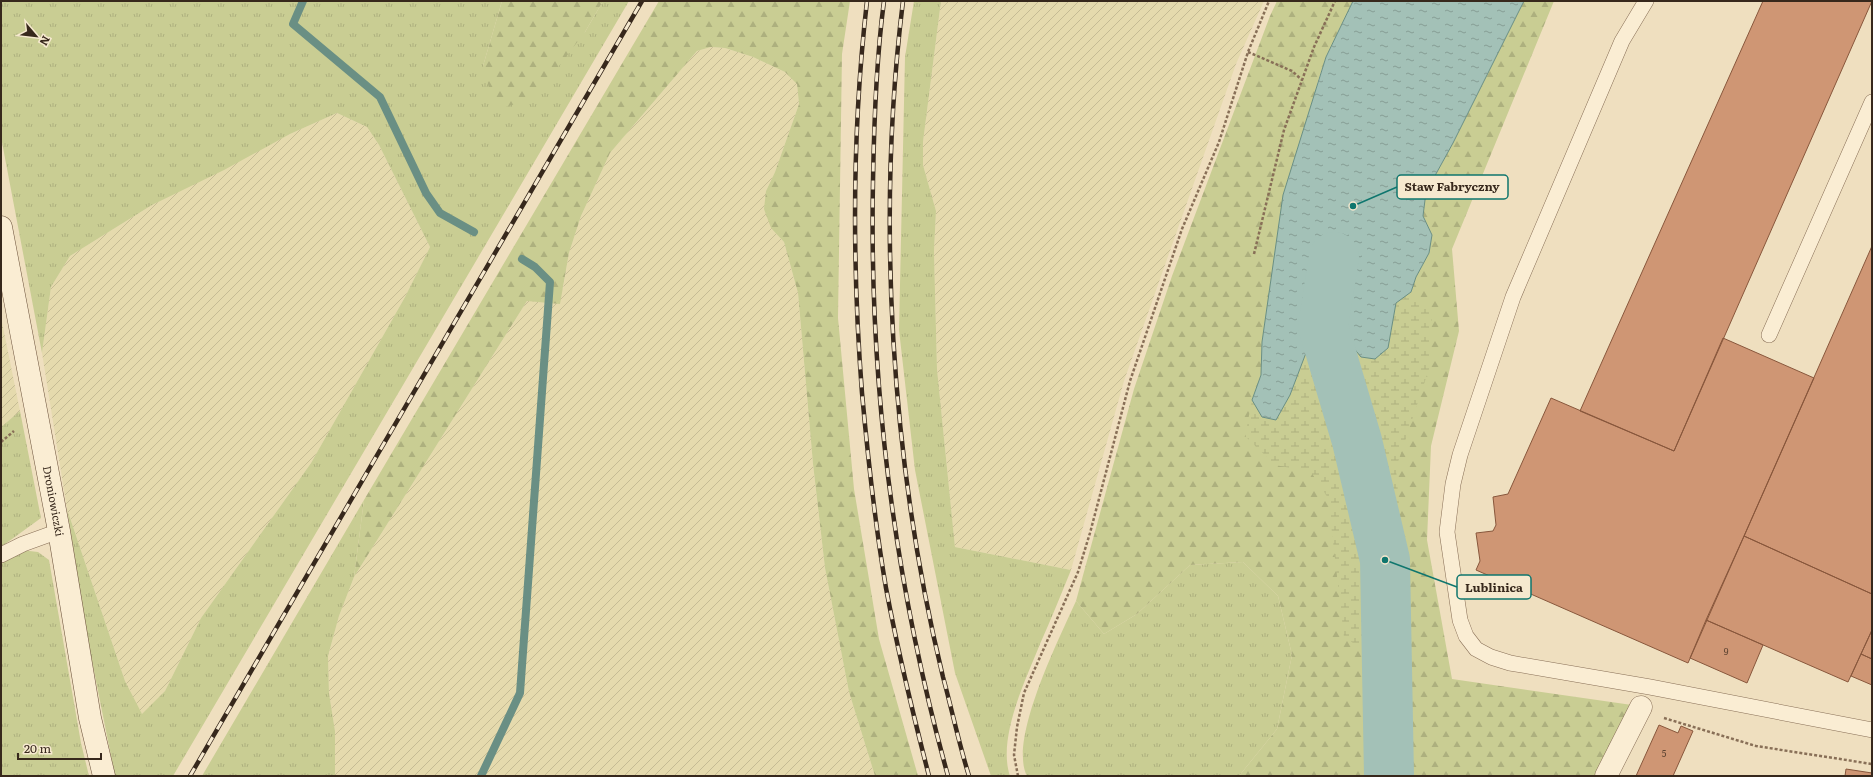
<svg xmlns="http://www.w3.org/2000/svg" width="1873" height="777" viewBox="0 0 1873 777" font-family="Literata,serif">
	<style>
		.farmland { fill: url(#farmland-furrows) }
		.grass { fill: url(#grass-tufts) }
		.forest { fill: url(#forest-firs) }
		.wetland { fill: url(#wetland-marsh) }
		.water { fill: url(#water-ripples); stroke: #6a8f84 }
		.lines { fill: none; stroke-linecap: round; stroke-linejoin: round }
		.stream { stroke: #6a8f84; stroke-width: 8 }
		.river { stroke: #a3c1b7; stroke-width: 50 }
		.building { fill: #cf9674; stroke: #88573c }
		.lane-casing { stroke: #886f57; stroke-width: 16 }
		.street-casing { stroke: #886f57; stroke-width: 23 }
		.secondary-casing { stroke: #6a503a; stroke-width: 23 }
		.path { stroke: #886f57; stroke-width: 2.5; stroke-dasharray: 3 2; stroke-linecap: butt }
		.lane { stroke: #faedd3; stroke-width: 15 }
		.street { stroke: #faedd3; stroke-width: 22 }
		.secondary { stroke: #faedd3; stroke-width: 22 }
		.rail-casing { stroke: #37281c; stroke-width: 4.5 }
		.rail { stroke: #f6e9cf; stroke-width: 3; stroke-dasharray: 9; stroke-linecap: butt }
		.labels { text-anchor: middle; stroke-width: 3; stroke-linejoin: round; paint-order: stroke }
		.number-label { font-size: 9px; fill: #5d4432 }
		.street-label { font-size: 11px; fill: #37281c; stroke: #f6e9cf }
		.leader { fill: none; stroke: #0f766e; stroke-width: 1.5 }
		.callout-dot { fill: #0f766e; stroke: #f6e9cf; stroke-width: 1.5 }
		.callout { fill: #f6e9cf; stroke: #0f766e; stroke-width: 1.5 }
		.callout-label { font-size: 12px; text-anchor: middle; font-weight: bold; fill: #37281c }
	</style>
	<defs>
		<pattern id="farmland-furrows" width="10" height="10" patternUnits="userSpaceOnUse"><rect width="10" height="10" fill="#e5daad"/><path d="M-1 1l2-2M0 10L10 0M9 11l2-2" fill="none" stroke="#c5bb94"/></pattern>
		<pattern id="grass-tufts" width="24" height="20" patternUnits="userSpaceOnUse"><rect width="24" height="20" fill="#c9cd93"/><path d="M3 7l-1-3M5 7V3M7 7l1-3M15 17l-1-3M17 17v-4M19 17l1-3" fill="none" stroke="#adb07e"/></pattern>
		<pattern id="forest-firs" width="22" height="20" patternUnits="userSpaceOnUse"><rect width="22" height="20" fill="#c9cd93"/><path d="M5 1l3.5 6h-7zM16 11l3.5 6h-7z" fill="#adb07e"/></pattern>
		<pattern id="wetland-marsh" width="20" height="14" patternUnits="userSpaceOnUse"><rect width="20" height="14" fill="#c9cd93"/><path d="M1 5h8M5 5V1M11 12h8M15 12V8" fill="none" stroke="#adb07e"/></pattern>
		<pattern id="water-ripples" width="26" height="14" patternUnits="userSpaceOnUse"><rect width="26" height="14" fill="#a3c1b7"/><path d="M2 4q2-2 4 0t4 0M15 11q2-2 4 0t4 0" fill="none" stroke="#869d94"/></pattern>
	</defs>
	<rect width="100%" height="100%" fill="#efdfbf"/>
	<path class="farmland" d="M941 1H1264L1236 64 1124 381 1071 570 955 547 937 369 934 251 936 211 923 165V142Z
		M711 47 725 48 753 57 785 72 797 83 799 104 775 172 766 191 778 235 784 242 798 293 813 464 825 568 849 692 875 776H335V731L329 693 328 656 339 616 354 577 527 301 563 289 569 253 581 216 610 153 697 51Z
		M337 113 367 127 379 145 430 247 405 297 311 463 201 618 165 691 142 715 125 681 67 509 42 353 51 287 70 256 152 205 290 134Z
		M1 317 20 411 1 427Z"/>
	<path class="grass" d="M1 1H502L483 66 585 32 603 1H629L173 776H115L89 646 67 509 125 681 142 714 165 691 201 618 311 463 405 297 430 247 379 145 367 127 337 113 290 134 224 170 152 205 70 256 51 287 42 353 1 137Z
		M914 1H941L923 142V165L936 211 934 251 937 369 955 547 1071 570C1061 595 1051 619 1040 644 1026 679 997 738 1010 776H991L955 673 915 470 899 330 905 57Z
		M20 411 41 518 1 547V427Z
		M364 500 354 577 339 616 328 656 329 693 335 731V776H202Z
		M21 550 38 552 49 560 81 743 89 776H1V563Z
		M1243 562 1278 596 1292 655 1277 729 1239 776H1027C1008 740 1060 637 1076 601L1104 634 1137 614 1190 565Z"/>
	<path class="forest" d="M502 1H603L585 32 549 79 519 103 495 110 483 66Z
		M659 1H850L842 54 838 318 854 489 879 639 918 776H875L849 692 825 568 813 464 798 293 784 242 771 228 764 209 766 191 775 172 799 104 797 84 785 72 753 57 725 48 711 47 697 51 610 153 581 216 569 253 560 304 527 301 354 577 364 500Z
		M1277 1H1353L1326 57 1318 81 1262 342 1261 375 1252 400 1290 395 1312 337 1411 292 1416 277 1429 253 1432 235 1423 216 1426 192 1453 143 1524 1H1554L1452 249 1459 331 1431 446 1427 540 1452 679 1632 705 1596 776H1239L1277 729 1292 655 1278 596 1243 562 1190 565 1137 614 1104 634 1076 601 1134 389 1172 276 1270 16Z"/>
	<path class="wetland" d="M1411 292 1432 312 1429 369 1396 468 1402 541 1403 611 1378 643 1359 647 1344 637 1328 498 1311 472 1275 465 1245 436 1252 400 1262 417 1290 395 1312 337 1323 326 1339 330 1361 357 1388 348 1396 303Z"/>
	<path class="water" d="M1353 1H1524L1453 143 1426 192 1423 216 1432 235 1429 253 1416 277 1411 292 1396 303 1388 348 1375 359 1361 357 1339 330 1323 326 1312 337 1290 395 1276 420 1262 417 1252 400 1261 375 1262 342 1283 195 1326 57Z"/>
	<g class="lines">
		<path class="stream" d="M303 1 293 24 380 97 426 193 440 213 474 232
			M481 776 520 693 550 282 535 267 522 259"/>
		<path class="river" d="M1334 257 1323 326 1357 441 1385 560 1389 776"/>
	</g>
	<path class="building" d="M1763 1H1872L1674 451 1580 411Z
		M1872 246V594L1744 536Z
		M1723 338 1814 378 1688 663 1476 570 1480 561 1476 533 1493 531 1496 525 1493 497 1508 494 1551 398 1674 451Z
		M1744 536 1872 594V630L1848 682 1706 620Z
		M1706 620 1763 645 1747 683 1690 658Z
		M1872 630V659L1861 654Z
		M1861 654 1872 659V685L1851 676Z
		M1659 725 1678 733 1681 726 1693 731 1673 776H1636Z
		M1846 769 1872 773V776H1845Z"/>
	<g class="lines">
		<g class="lane-casing">
			<path id="lane" d="M1646 1 1622 41 1513 297 1460 455 1453 484 1447 532 1460 620 1466 636 1476 649 1491 657 1510 663 1650 687 1872 730
				M1769 335 1872 102
				M1 555 23 544 59 531"/>
		</g>
		<g class="street-casing">
			<path id="street" d="M1606 776 1641 707"/>
		</g>
		<g class="secondary-casing">
			<g id="secondary">
				<path id="s1" d="M1 227 59 531 90 718 104 776"/>
			</g>
		</g>
		<path class="path" d="M1248 52 1292 71 1302 80
			M1254 254 1284 130 1314 47 1335 1
			M1 442 14 431
			M1664 718 1756 746 1872 764
			M1018 776 1014 755 1017 727 1024 693 1078 572 1090 533 1130 381 1182 229 1219 142 1248 52 1269 1"/>
		<use href="#lane" class="lane"/>
		<use href="#street" class="street"/>
		<use href="#secondary" class="secondary"/>
		<g class="rail-casing">
			<path id="rail" d="M867 1C852 131 852 263 862 393 868 459 875 524 886 588 898 652 913 714 929 776
				M884 1C876 61 874 121 873 181 869 382 894 582 948 776
				M903 1C876 219 891 463 943 677 952 710 959 744 969 776
				M190 776 642 1"/>
		</g>
		<use href="#rail" class="rail"/>
	</g>
	<g class="labels">
		<g class="number-label">
			<text x="1726" y="655">9</text>
			<text x="1664" y="757">5</text>
		</g>
		<g class="street-label">
			<text dy="4" stroke="none"><textPath href="#s1" startOffset="279">Droniowiczki</textPath></text>
		</g>
	</g>
	<path class="leader" d="M1353 206L1397 187M1385 560L1457 587"/>
	<g class="callout-dot">
		<circle cx="1353" cy="206" r="4"/>
		<circle cx="1385" cy="560" r="4"/>
	</g>
	<g class="callout">
		<rect x="1397" y="175" width="111" height="24" rx="4"/>
		<rect x="1457" y="575" width="74" height="24" rx="4"/>
	</g>
	<g class="callout-label">
		<text x="1452" y="191">Staw Fabryczny</text>
		<text x="1494" y="592">Lublinica</text>
	</g>
	<rect width="1873" height="777" fill="none" stroke="#37281c" stroke-width="4"/>
	<g transform="translate(36 36) rotate(118)" stroke="#f6e9cf" stroke-width="3" paint-order="stroke">
	<path d="M0-3L7 15L0 10L-7 15Z" fill="#37281c"/>
	<text y="-6" font-size="11" font-weight="bold" text-anchor="middle" fill="#37281c">N</text>
	</g>
	<path d="M18 753v6h83v-6" fill="none" stroke="#37281c" stroke-width="2"/>
	<text x="24" y="753" font-size="12" fill="#37281c" stroke="#f6e9cf" stroke-width="3" paint-order="stroke">20 m</text>
</svg>
